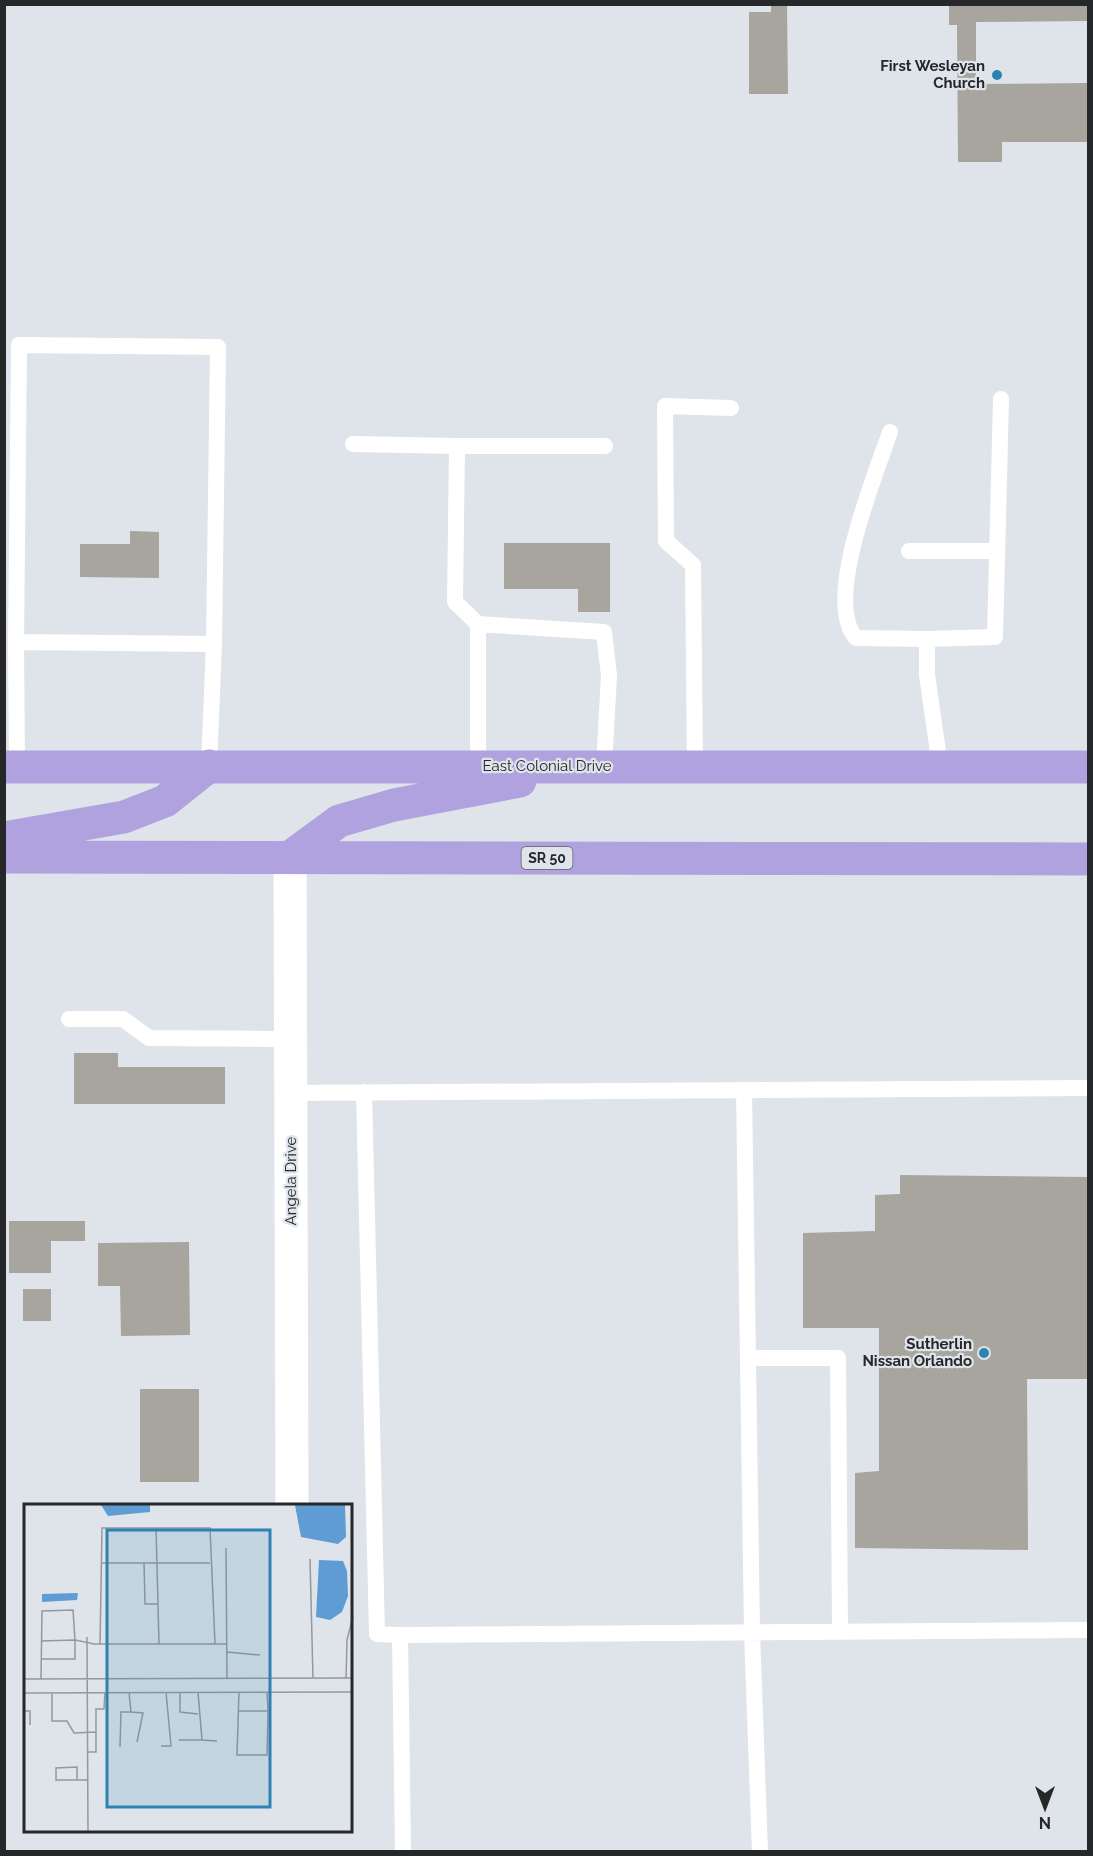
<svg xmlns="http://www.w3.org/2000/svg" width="1093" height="1856" viewBox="0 0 1093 1856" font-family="Raleway,sans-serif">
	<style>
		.building { fill: #a8a49e }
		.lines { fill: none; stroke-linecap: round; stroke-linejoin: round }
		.service { stroke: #fff; stroke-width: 16 }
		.minor { stroke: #fff; stroke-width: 33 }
		.trunk { stroke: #b0a2de; stroke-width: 33 }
		.poi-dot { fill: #2d82b2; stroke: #dfe4ea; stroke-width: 2 }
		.labels { text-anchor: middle; stroke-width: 4.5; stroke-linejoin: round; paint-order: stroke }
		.shield { fill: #dfe4ea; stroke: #5d6063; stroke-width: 1.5 }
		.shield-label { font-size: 14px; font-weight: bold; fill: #252729 }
		.poi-label { font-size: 15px; font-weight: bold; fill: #252729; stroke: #dfe4ea; text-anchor: end }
		.street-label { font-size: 15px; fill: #252729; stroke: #dfe4ea }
		.inset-road { fill: none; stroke: #95989d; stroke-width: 1.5 }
		.view { fill: #2d82b2; fill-opacity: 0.15; stroke: #2d82b2; stroke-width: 3 }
		.inset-edge { fill: none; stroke: #252729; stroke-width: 3 }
	</style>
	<rect width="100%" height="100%" fill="#dfe4ea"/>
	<path class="building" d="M771 4H787L788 94H749V12H771Z
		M949 4H1088V21L976 22V84L1088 83V142H1002V162H958L957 25H949Z
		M130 531 159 532V578L80 577V544H130Z
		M504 543H610V612H578V589H504Z
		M74 1053H118V1067H225V1104H74Z
		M900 1175 1088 1177V1379H1027L1028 1550 855 1548V1473L879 1471V1328H803V1233L875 1231V1195L900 1194Z
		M9 1221H85V1241H51V1273H9Z
		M189 1242 190 1335 121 1336 120 1286H98V1243Z
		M23 1289H51V1321H23Z
		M140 1389H199V1482H140Z"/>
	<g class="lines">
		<path class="service" d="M890 432C875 476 823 601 856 638L927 639
			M353 444 457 446 455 602 478 624V766
			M457 446H605
			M909 551H997
			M478 624 604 632 609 676 604 766
			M16 642 19 345 218 347 214 644 209 766
			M695 766 693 565 666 541 665 406 731 408
			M940 766 927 675V639L995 637 1001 399
			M17 767 16 642 214 644
			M69 1019H123L149 1038 290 1039
			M744 1090 752 1632 760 1852
			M364 1092 377 1634 400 1635 403 1852
			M290 1093 1088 1088
			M748 1358H838L840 1632
			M400 1635 1088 1630"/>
		<path class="minor" d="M290 857 292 1505"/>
		<path class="trunk" d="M4 767H1088
			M4 838 124 817 165 801 209 766
			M4 857 1088 859
			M290 857 339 821 394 805 520 781"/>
	</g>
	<g class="poi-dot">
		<circle cx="997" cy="75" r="6"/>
		<circle cx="984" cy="1353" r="6"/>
	</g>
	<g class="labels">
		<rect class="shield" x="521.5" y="847" width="51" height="22" rx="4.5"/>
		<g class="shield-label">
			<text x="547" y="863">SR 50</text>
		</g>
		<g class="poi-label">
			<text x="985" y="71">First Wesleyan<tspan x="985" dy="17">Church</tspan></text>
			<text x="972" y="1349">Sutherlin<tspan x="972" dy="17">Nissan Orlando</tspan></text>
		</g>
		<g class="street-label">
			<text x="547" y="771">East Colonial Drive</text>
			<text transform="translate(291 1181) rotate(-90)" y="5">Angela Drive</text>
		</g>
	</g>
	<g transform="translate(24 1504)">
		<rect width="328" height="328" fill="#dfe4ea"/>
		<path d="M77 1H126V8L84 12ZM271 1H321L322 33 314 40 277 33ZM295 56 319 57 323 67 324 92 318 108 306 116 292 113ZM54 89 53 96 18 98V90Z" fill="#5f9cd3"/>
		<path class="inset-road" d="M132 24 135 140M202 44 203 175M286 55 289 175M78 59H186M120 59 121 100H134M63 133 64 328M17 137 51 136V155H17M76 140 78 24H186L191 140M203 148 236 151M0 175 329 174M17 175 18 107 49 106 51 136 70 140H203M322 175 323 136 329 112M174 188 178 236 193 237M215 188 213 251H243L244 207M0 189 329 188M28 189V217H43L50 229 72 228M156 189V208L174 210M0 207H6V221M214 207H244L243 188M107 208 119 209 113 238M155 236H178M137 242H147L142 188M96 243 97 208H107L105 188M64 248H72V205H80L81 188M53 276V263L32 264V276H64"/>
		<path class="view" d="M83 26H246V303H83Z"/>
		<rect width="328" height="328" class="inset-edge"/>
	</g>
	<rect width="1093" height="1856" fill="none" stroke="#252729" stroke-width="12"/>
	<g transform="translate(1045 1808) rotate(180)" stroke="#dfe4ea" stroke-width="4.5" paint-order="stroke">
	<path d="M0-4.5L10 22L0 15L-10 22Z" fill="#252729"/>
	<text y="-9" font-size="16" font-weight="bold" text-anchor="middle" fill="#252729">N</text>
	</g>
</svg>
